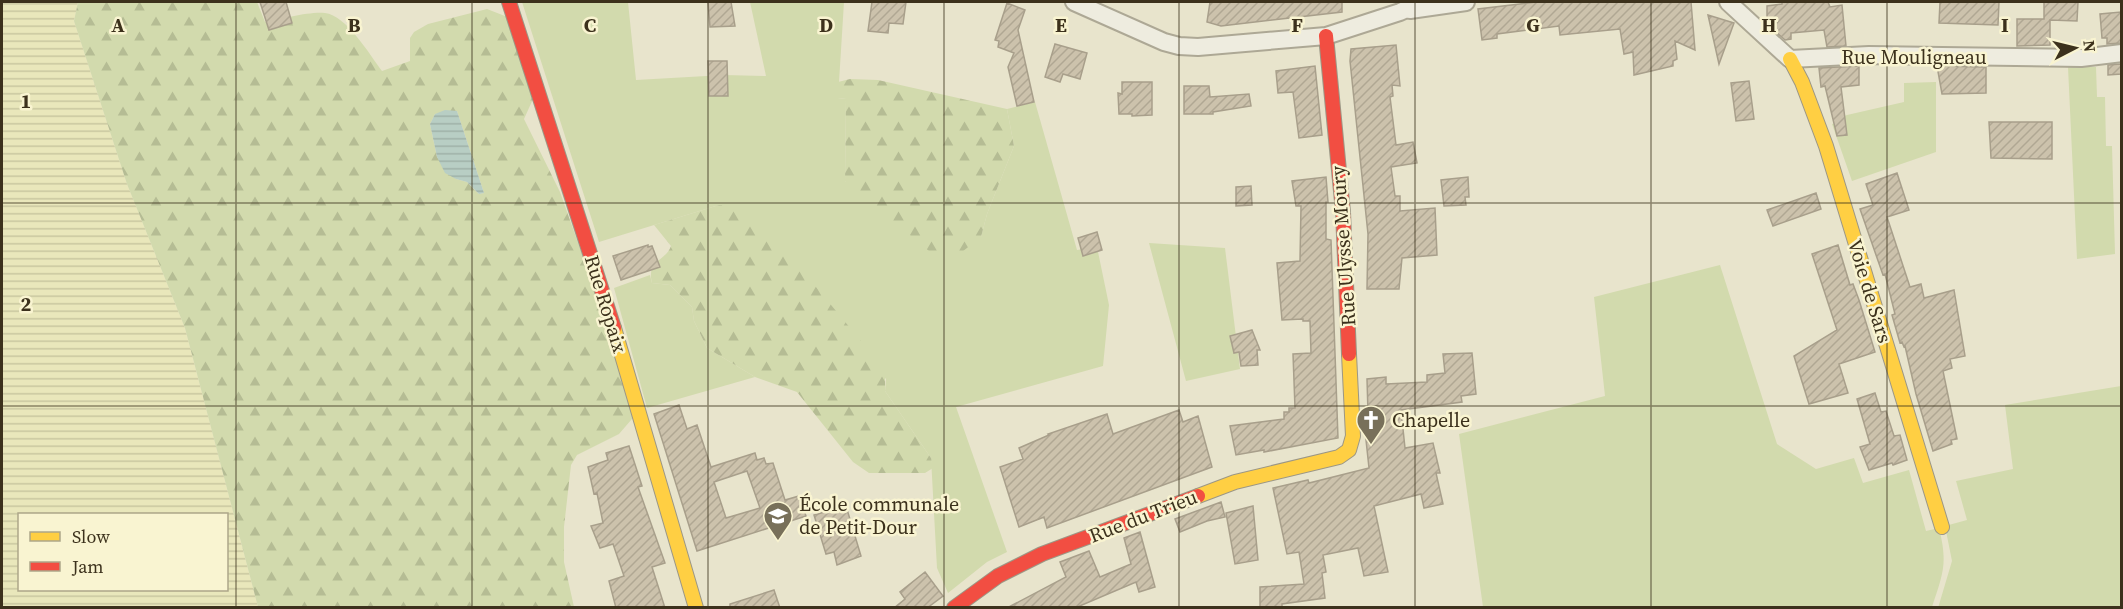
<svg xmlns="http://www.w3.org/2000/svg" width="2123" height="609" viewBox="0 0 2123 609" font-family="'Source Serif 4',serif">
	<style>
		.farmland { fill: url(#farmland-rules); fill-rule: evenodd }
		.green { fill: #d2daad }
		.forest { fill: url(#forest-firs); fill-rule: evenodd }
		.water { fill: url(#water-rules) }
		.building { fill: url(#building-hatch); stroke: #a89f8b; stroke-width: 1.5; fill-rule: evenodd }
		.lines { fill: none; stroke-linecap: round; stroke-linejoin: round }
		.street-casing { stroke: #ada895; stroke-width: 20 }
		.slow-casing { stroke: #9c9785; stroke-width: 16 }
		.jam-casing { stroke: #9c9785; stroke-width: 16 }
		.street { stroke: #eeecdf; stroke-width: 16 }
		.slow { stroke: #ffcf43; stroke-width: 14 }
		.jam { stroke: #f24e42; stroke-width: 14 }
		.grid { fill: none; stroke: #3c311c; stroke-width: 1.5; stroke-opacity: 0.55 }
		.labels { text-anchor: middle; stroke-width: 5; stroke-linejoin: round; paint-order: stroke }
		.street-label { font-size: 20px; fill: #3c311c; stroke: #f9f4d1 }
		.poi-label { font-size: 20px; fill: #3c311c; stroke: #f9f4d1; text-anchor: start }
		.grid-label { font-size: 20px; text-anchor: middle; font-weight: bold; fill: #3c311c; stroke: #f9f4d1; stroke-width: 5; stroke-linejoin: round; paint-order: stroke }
	</style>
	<defs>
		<pattern id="farmland-rules" width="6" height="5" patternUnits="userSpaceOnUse" patternTransform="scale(1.5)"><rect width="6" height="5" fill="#e9e7bb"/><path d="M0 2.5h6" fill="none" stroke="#c9c7a0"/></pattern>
		<pattern id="forest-firs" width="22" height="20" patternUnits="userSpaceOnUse" patternTransform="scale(1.5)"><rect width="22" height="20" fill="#d2daad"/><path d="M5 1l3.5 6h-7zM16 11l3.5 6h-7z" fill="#b5bc94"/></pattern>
		<pattern id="water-rules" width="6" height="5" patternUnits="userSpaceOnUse" patternTransform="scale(1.5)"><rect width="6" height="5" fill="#b8cec4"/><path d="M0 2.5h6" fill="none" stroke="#9fb1a8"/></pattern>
		<pattern id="building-hatch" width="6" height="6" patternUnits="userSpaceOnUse" patternTransform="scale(1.5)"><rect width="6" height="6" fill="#ccc2ac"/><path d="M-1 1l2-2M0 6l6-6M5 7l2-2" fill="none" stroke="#b0a793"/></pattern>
	</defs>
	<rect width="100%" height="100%" fill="#e8e4cc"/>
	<path class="farmland" d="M2 2H78L74 21 127 184 185 328 258 607H2ZM20 514H226V590H20Z"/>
	<path class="green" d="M522 2H628L636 80 724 75 766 76 750 2H844L838 98 846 99 845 181 981 237 987 214 1014 146 1007 109 1035 102 1077 250 1097 247 1109 305 1103 366 956 407 1007 552 987 562 948 593 937 568 931 458 885 391 886 379 719 205 599 242Z
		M2068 67H2096L2097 97H2105L2106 146H2112L2115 254 2077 259Z
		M1936 82V152L1852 181 1832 124 1845 121 1844 116 1847 115 1904 102V83Z
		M1149 243 1225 248 1240 369 1186 381Z
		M1720 265 1777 444 1816 469 1854 458 1863 483 1909 470 1926 531 1939 528C1948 564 1943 573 1932 607H1483L1459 434 1605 396 1594 297Z
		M650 275 652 283 670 285 692 307 694 321 707 348 755 377 647 408 614 288Z
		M2121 386V607L1938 608 1952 561 1945 526 1967 520 1956 481 2013 469 2005 405Z"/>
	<path class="forest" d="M78 2H257L265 22C280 19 311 11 325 13 346 15 370 55 382 71L410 61V38L414 32 428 24 487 9 515 20 538 88 524 119 560 192 638 412 619 434 577 455 571 465 564 527V562L574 607H258L185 328 127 184 74 21ZM457 111 484 193 479 194 467 182 456 179 437 157 430 124 435 114Z
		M850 79 878 80 1007 109 1014 146 987 214 981 237 958 255 935 256 845 181 846 99 838 98V82Z
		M719 205 730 206 807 276 885 370V391L931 458 933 468 925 473H869L853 462 797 392 755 377 707 348 694 321 692 307 670 285 652 283C646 260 666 261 671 246L654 225Z"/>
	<path class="water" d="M445 110 457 111 484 193 479 194 467 182 456 179 445 173 437 157 430 124 435 114Z"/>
	<path class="building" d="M260 2H286L292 23 269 30Z
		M708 2H731L735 26 710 27Z
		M872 2H906L903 24 889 23 888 33 868 31Z
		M1210 2H1342V12L1221 26 1207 22Z
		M1536 2H1691L1695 50 1675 41 1677 59 1673 61V66L1634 75 1633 52 1624 54 1620 29 1560 35 1559 26 1497 34V38L1482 40 1478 9Z
		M1782 2H1828L1830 7 1842 5 1846 46 1827 47 1824 30 1791 33V39L1785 40 1768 25 1767 18V6L1782 4Z
		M1940 2H1999L1998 25 1939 23Z
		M2044 2H2078L2077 21 2050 20V45L2017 46V19H2044Z
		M1007 3 1025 10 1018 30 1034 102 1017 106 1008 67 1014 53 998 47 999 41 995 40Z
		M2121 12V43L2107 44V38H2102L2100 14Z
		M1708 15 1734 23 1719 64Z
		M1055 44 1087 53 1080 79 1063 74 1060 82 1045 77Z
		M1396 45 1400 86 1392 85 1393 96 1390 97 1396 145 1413 142 1417 163 1391 167 1395 196H1400V211L1435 208 1437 255 1402 258 1399 289H1367L1368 234 1350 61 1351 49Z
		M708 61H727L728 96H709Z
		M2121 64V74L2108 75V65Z
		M1315 66 1322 135 1299 138 1293 92 1278 93 1276 71Z
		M1859 66V85L1841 87 1847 135 1837 136 1825 86 1821 87 1819 68Z
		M1937 66 1986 67V93L1942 94Z
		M1749 81 1754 119 1736 121 1731 83Z
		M1122 82H1152V115L1132 116V114H1119L1118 93 1122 94Z
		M1184 86H1209L1210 97 1249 94 1251 106 1213 112V114H1184Z
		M1989 122H2052V159L1991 158Z
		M1897 173 1909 210 1887 217 1910 287 1921 284 1924 298 1954 290 1965 356 1950 359 1952 368 1943 371 1957 439 1951 440 1952 444 1933 451 1916 394 1905 346 1904 347 1902 342 1900 343 1892 315 1895 314 1885 274 1883 275 1860 209 1873 205 1866 184Z
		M1326 177 1328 202H1326V239L1331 240 1338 438 1264 452V450L1236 455 1230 426 1284 419V412H1289V408H1295L1293 354 1311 353 1310 321H1303V319L1282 320 1277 263 1300 261 1301 206H1296L1292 181Z
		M1468 177 1469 197H1465L1466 205 1444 206 1441 180Z
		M1251 186 1252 205 1236 206V187Z
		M1816 193 1821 209 1773 226 1767 210Z
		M1097 232 1102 250 1083 256 1078 238Z
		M648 245V247L652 246 660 267 621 280 613 256Z
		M1838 245 1850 285 1853 284 1859 300 1875 352 1839 364 1848 393 1809 404 1794 356 1837 330 1812 254Z
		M1252 330 1260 350H1257L1258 365 1241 366 1239 352 1234 353 1230 336Z
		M1472 353 1476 394 1461 396 1462 402 1401 410 1405 448 1433 443 1440 473H1436L1443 504 1424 508 1421 494 1374 506 1388 572 1364 576 1358 548 1323 555 1326 572 1322 573 1325 598 1282 604V608H1260V587L1304 584 1299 552 1287 554 1273 488 1308 480 1309 483 1369 468 1366 440 1365 413H1368L1367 379 1386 377V384L1427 382V375L1445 373 1443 354Z
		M1875 393 1881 412 1886 411 1894 436 1900 435 1907 460 1893 465 1892 463 1869 470 1860 447 1870 444 1857 399Z
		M679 405 687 429 697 425 711 467 755 453 757 460 764 458 766 464 773 463 785 500 799 496 806 516 697 551 654 414ZM747 471 760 508 726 518 714 482Z
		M1179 410 1183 422 1198 416 1212 467 1047 528 1044 517 1019 527 1000 467 1023 459 1019 448 1049 435 1048 434 1107 414 1113 434Z
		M629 446 642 486 638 487 665 563 652 567 665 608H616L609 581 624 576 613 544 600 548 591 526 603 523 597 493 594 494 588 467 608 460 606 453Z
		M1221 502 1225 517 1207 521 1180 532 1175 519Z
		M846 506 861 556 837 565 834 552 826 554 814 515Z
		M1253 506 1258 560 1235 564 1226 513Z
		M1140 532 1155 587 1139 592 1136 582 1075 608H1007L1066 577 1060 562 1089 551 1100 577 1131 564 1124 538Z
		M925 572 943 596 927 608H894L905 599 900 592Z
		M774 590 780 608H730V604Z"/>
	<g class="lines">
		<g class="street-casing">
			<path id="street" d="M1074 2 1164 42 1179 46 1198 47 1326 36 1400 12 1422 2
				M1728 2 1790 59 1869 55 2081 58 2122 53
				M1410 10 1466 2"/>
		</g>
		<g class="slow-casing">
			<path id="slow" d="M1790 59 1802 82 1826 146 1942 527
				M614 328 696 608
				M1198 496 1235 482 1339 457 1349 450 1353 436 1349 354"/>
		</g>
		<g class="jam-casing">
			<path id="jam" d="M509 2 614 328
				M1326 36 1343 212 1349 354
				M954 608 998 576 1042 554 1198 496"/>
		</g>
		<use href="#street" class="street"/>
		<use href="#slow" class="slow"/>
		<use href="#jam" class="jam"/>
	</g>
	<path class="grid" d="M236 2V608M472 2V608M708 2V608M944 2V608M1179 2V608M1415 2V608M1651 2V608M1887 2V608M2 203H2122M2 406H2122"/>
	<defs>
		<g id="church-pin" transform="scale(1.5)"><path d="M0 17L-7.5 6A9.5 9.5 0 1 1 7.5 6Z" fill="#78705a" stroke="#f9f4d1"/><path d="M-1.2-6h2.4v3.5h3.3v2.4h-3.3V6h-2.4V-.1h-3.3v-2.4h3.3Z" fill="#fff"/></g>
		<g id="school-pin" transform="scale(1.5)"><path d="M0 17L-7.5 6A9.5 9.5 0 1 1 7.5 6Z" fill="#78705a" stroke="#f9f4d1"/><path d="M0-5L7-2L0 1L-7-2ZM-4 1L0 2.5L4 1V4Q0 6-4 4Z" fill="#fff"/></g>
	</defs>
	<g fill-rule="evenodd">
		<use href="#church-pin" x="1371" y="420"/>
		<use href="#school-pin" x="778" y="516"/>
	</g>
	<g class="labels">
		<g class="street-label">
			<text x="1914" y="64">Rue Mouligneau</text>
			<text transform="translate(1343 246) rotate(-94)" y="7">Rue Ulysse Moury</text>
			<text transform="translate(1870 291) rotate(73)" y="7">Voie de Sars</text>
			<text transform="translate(606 304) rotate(73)" y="7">Rue Ropaix</text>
			<text transform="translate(1143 516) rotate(-21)" y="7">Rue du Trieu</text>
		</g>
		<g class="poi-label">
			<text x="1392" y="427">Chapelle</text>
			<text x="799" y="511">École communale<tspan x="799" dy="23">de Petit-Dour</tspan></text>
		</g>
	</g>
	<g class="grid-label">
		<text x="118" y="32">A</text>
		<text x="354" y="32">B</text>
		<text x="590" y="32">C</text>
		<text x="826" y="32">D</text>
		<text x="1061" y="32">E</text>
		<text x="1297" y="32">F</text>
		<text x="1533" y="32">G</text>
		<text x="1769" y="32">H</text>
		<text x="2005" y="32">I</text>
		<text x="26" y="108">1</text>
		<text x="26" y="311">2</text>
	</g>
	<rect width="2123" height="609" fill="none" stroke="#3c311c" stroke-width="6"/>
	<rect x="18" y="513" width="210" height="78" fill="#f9f4d1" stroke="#ada689" stroke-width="1.5"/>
	<rect x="30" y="532" width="30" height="9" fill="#ffcf43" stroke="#ada689" stroke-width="1.5"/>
	<text x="72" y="543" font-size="18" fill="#3c311c">Slow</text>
	<rect x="30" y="562" width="30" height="9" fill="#f24e42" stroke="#ada689" stroke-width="1.5"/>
	<text x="72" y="573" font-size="18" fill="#3c311c">Jam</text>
	<g transform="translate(2075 48) rotate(83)" stroke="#f9f4d1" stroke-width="4.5" paint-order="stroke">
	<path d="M0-4.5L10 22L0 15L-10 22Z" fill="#3c311c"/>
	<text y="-9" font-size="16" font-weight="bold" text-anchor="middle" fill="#3c311c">N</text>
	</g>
</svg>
